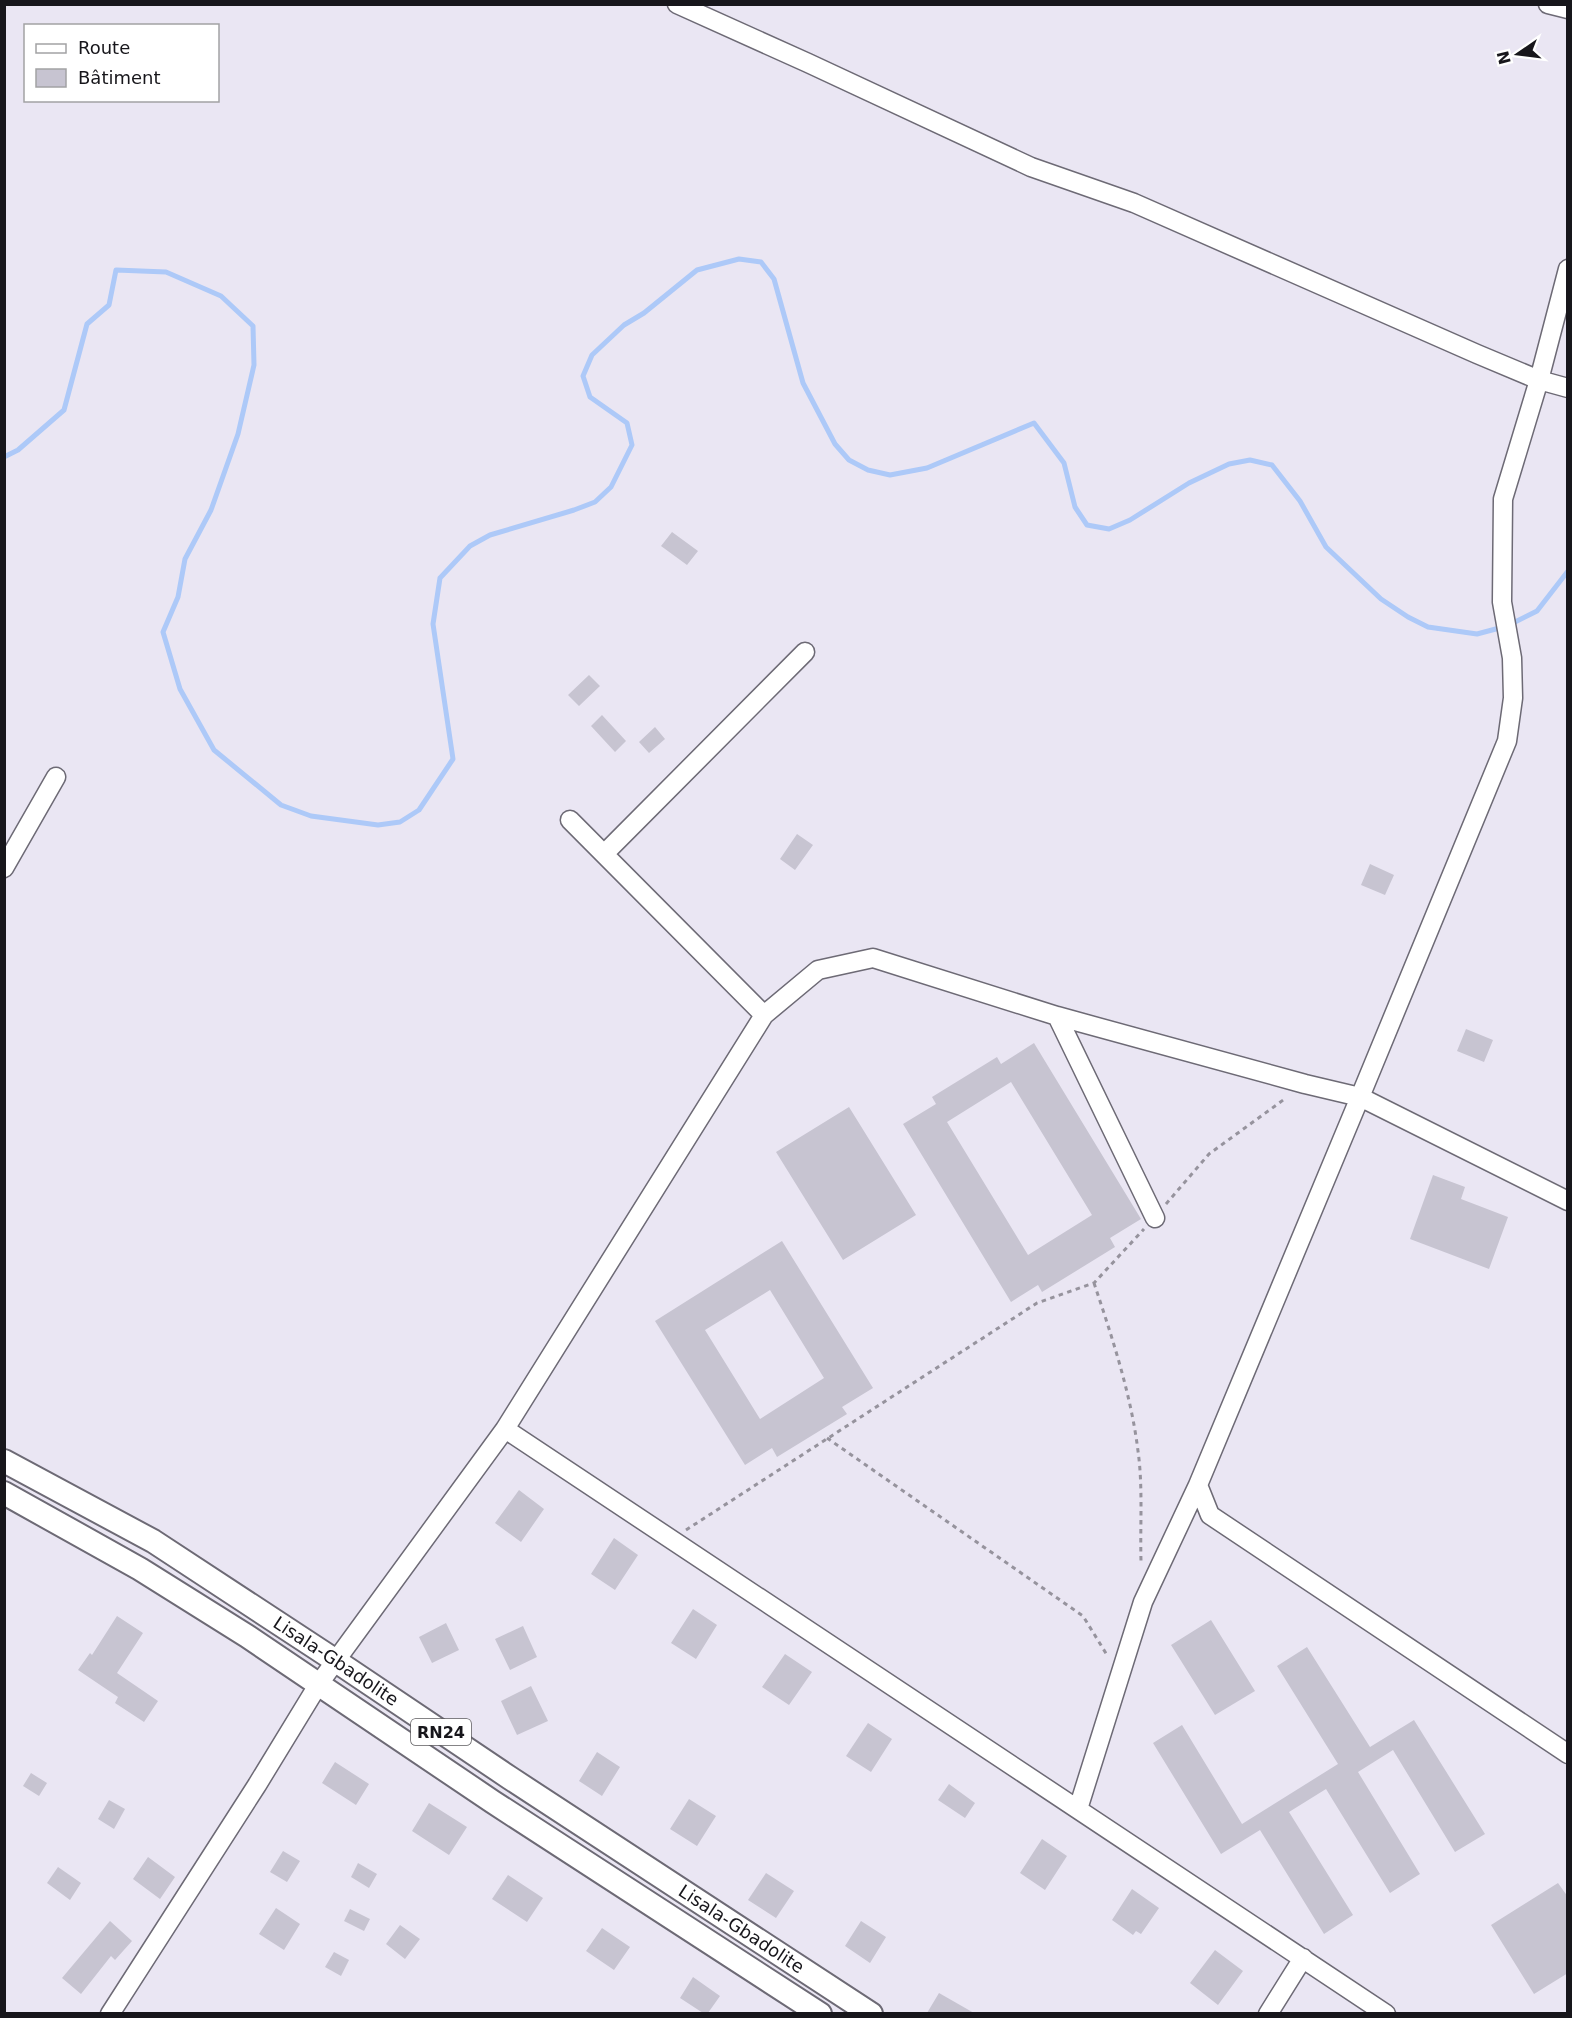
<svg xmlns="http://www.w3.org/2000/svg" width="1572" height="2018" viewBox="0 0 1572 2018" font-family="'DejaVu Sans',sans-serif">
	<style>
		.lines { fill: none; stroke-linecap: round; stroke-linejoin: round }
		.stream { stroke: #adc9f8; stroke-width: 5 }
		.building { fill: #c7c4d1; fill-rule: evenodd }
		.minor-casing { stroke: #6d6a75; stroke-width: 21 }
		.major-casing { stroke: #6d6a75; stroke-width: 26 }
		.path { stroke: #96939d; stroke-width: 3; stroke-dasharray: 4.5 4.5; stroke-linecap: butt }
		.minor { stroke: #fff; stroke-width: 18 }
		.major { stroke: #fff; stroke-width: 22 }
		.labels { text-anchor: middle; stroke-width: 4.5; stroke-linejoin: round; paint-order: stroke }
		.shield { fill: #fff; stroke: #5d5c5f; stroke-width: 1.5 }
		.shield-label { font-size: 16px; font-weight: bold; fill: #17161b }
		.street-label { font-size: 18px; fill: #17161b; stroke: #fff }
	</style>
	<rect width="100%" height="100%" fill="#eae6f3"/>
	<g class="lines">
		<path class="stream" d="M4 457 18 450 64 410 87 324 109 305 116 270 166 272 221 296 253 326 254 365 238 434 211 510 185 559 178 597 163 632 180 689 214 750 281 805 311 816 378 825 400 822 419 810 453 759 433 624 440 578 470 546 490 535 574 510 595 502 611 487 632 445 627 423 590 397 583 376 592 355 624 325 644 313 697 270 739 259 761 262 774 279 803 383 835 444 849 460 868 470 890 475 927 468 1034 423 1064 463 1075 507 1087 525 1109 529 1130 520 1189 483 1229 464 1250 460 1272 465 1300 501 1326 547 1381 599 1408 617 1428 627 1477 634 1507 626 1537 611 1568 571"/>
	</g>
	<path class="building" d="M672 532 698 551 687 565 661 546Z
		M589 675 600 686 579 706 568 695Z
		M602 715 626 741 615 752 591 726Z
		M655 727 665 739 649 753 639 742Z
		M797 834 813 845 795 870 780 859Z
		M1370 864 1394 875 1385 895 1361 885Z
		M1466 1029 1493 1040 1484 1062 1457 1051Z
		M1034 1043 1141 1219 1110 1238 1115 1247 1042 1292 1038 1285 1011 1302 903 1124 936 1104 932 1097 997 1057 1001 1064ZM1011 1082 1092 1215 1028 1255 947 1122Z
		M849 1107 916 1215 843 1260 776 1152Z
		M1433 1175 1465 1187 1461 1199 1508 1217 1489 1269 1410 1239Z
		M782 1241 873 1388 842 1407 847 1414 777 1457 772 1448 745 1465 655 1321ZM770 1290 824 1378 760 1419 705 1330Z
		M519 1490 544 1509 521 1542 495 1523Z
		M614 1538 638 1555 615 1590 591 1574Z
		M693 1609 717 1625 696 1659 671 1643Z
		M117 1616 143 1633 117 1673 158 1701 144 1722 115 1703 118 1697 78 1670 90 1653 92 1655Z
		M1211 1620 1255 1691 1215 1715 1171 1645Z
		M446 1623 459 1650 432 1663 419 1637Z
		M523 1626 537 1657 510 1670 495 1639Z
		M1307 1647 1370 1747 1414 1720 1485 1834 1455 1852 1393 1750 1358 1772 1420 1874 1390 1893 1326 1789 1289 1812 1353 1915 1324 1934 1260 1830 1221 1854 1153 1743 1182 1725 1242 1824 1338 1764 1277 1666Z
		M785 1654 812 1672 789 1705 762 1687Z
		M531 1686 548 1721 517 1735 501 1701Z
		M868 1723 892 1739 871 1772 846 1756Z
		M597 1752 620 1767 602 1796 579 1781Z
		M335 1762 369 1784 356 1805 322 1783Z
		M31 1773 47 1783 39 1796 23 1786Z
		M949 1784 975 1803 965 1818 938 1800Z
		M689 1799 716 1816 697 1846 670 1829Z
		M109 1800 125 1809 114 1829 98 1819Z
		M429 1803 467 1827 449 1855 412 1831Z
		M1042 1839 1067 1856 1045 1890 1020 1873Z
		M283 1851 300 1861 287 1882 270 1872Z
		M148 1857 175 1877 160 1899 133 1879Z
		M358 1863 377 1874 369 1888 351 1877Z
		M58 1867 81 1883 70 1900 47 1883Z
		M766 1873 794 1891 776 1918 748 1900Z
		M508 1875 543 1898 527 1922 492 1899Z
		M1558 1883 1568 1897V1973L1534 1994 1491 1925Z
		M1132 1889 1159 1908 1141 1934 1136 1931 1133 1935 1112 1920Z
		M276 1908 300 1924 284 1950 259 1934Z
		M350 1909 370 1919 364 1931 344 1921Z
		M110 1921 132 1941 115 1960 111 1956 81 1994 62 1978Z
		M861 1921 886 1937 870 1963 845 1946Z
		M400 1925 420 1939 405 1959 386 1944Z
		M602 1928 630 1947 614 1970 586 1951Z
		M1215 1950 1243 1971 1218 2005 1190 1983Z
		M334 1952 349 1960 341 1976 325 1967Z
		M693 1977 720 1996 708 2013H703L680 1998Z
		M939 1993 974 2013H927Z"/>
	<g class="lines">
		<g class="minor-casing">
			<path id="minor" d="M677 4 808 63 1031 167 1134 203 1477 354 1539 380 1568 388
				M1548 4 1568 9
				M570 820 764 1015
				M604 854 805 652
				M4 868 56 777
				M1057 1016 1155 1218
				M1568 1201 1360 1097 1198 1485 1210 1515 1568 1754
				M505 1429 1386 2014
				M1078 1809 1143 1602 1198 1485
				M110 2014 257 1785 318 1685 505 1429 764 1015 818 970 873 958 1057 1016 1305 1084 1360 1097 1507 741 1513 698 1512 658 1502 602 1503 499 1539 380 1568 269
				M1268 2014 1303 1958"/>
		</g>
		<g class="major-casing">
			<g id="major">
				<path id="s1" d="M4 1461 153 1541 336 1661 510 1778 871 2014"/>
				<path d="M4 1493 140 1569 247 1636 493 1802 820 2014"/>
			</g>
		</g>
		<path class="path" d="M1166 1204 1209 1154 1286 1098
			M1094 1283C1112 1337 1131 1394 1138 1451 1143 1486 1140 1526 1141 1561
			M827 1438 1083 1616 1107 1655
			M686 1530 1037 1303 1094 1283 1144 1229"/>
		<use href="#minor" class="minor"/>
		<use href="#major" class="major"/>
	</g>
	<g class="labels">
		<rect class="shield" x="411" y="1719" width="60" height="26" rx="4.5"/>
		<g class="shield-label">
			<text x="441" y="1738">RN24</text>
		</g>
		<g class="street-label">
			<text dy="6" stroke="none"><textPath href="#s1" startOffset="388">Lisala-Gbadolite</textPath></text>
			<text dy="6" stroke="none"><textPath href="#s1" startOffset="874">Lisala-Gbadolite</textPath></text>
		</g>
	</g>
	<rect width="1572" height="2018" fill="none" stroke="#17161b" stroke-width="12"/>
	<rect x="24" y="24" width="195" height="78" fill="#ffffff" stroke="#a2a2a4" stroke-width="1.5"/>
	<rect x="36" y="44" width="30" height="9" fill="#ffffff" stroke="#a2a2a4" stroke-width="1.5"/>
	<text x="78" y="54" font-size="18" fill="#17161b">Route</text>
	<rect x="36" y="69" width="30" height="18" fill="#c7c4d1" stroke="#a2a2a4" stroke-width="1.5"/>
	<text x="78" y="84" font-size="18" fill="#17161b">Bâtiment</text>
	<g transform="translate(1518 54) rotate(256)" stroke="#ffffff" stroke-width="4.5" paint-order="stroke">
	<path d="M0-4.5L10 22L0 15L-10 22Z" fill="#17161b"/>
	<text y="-9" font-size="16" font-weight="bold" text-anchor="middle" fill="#17161b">N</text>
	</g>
</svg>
